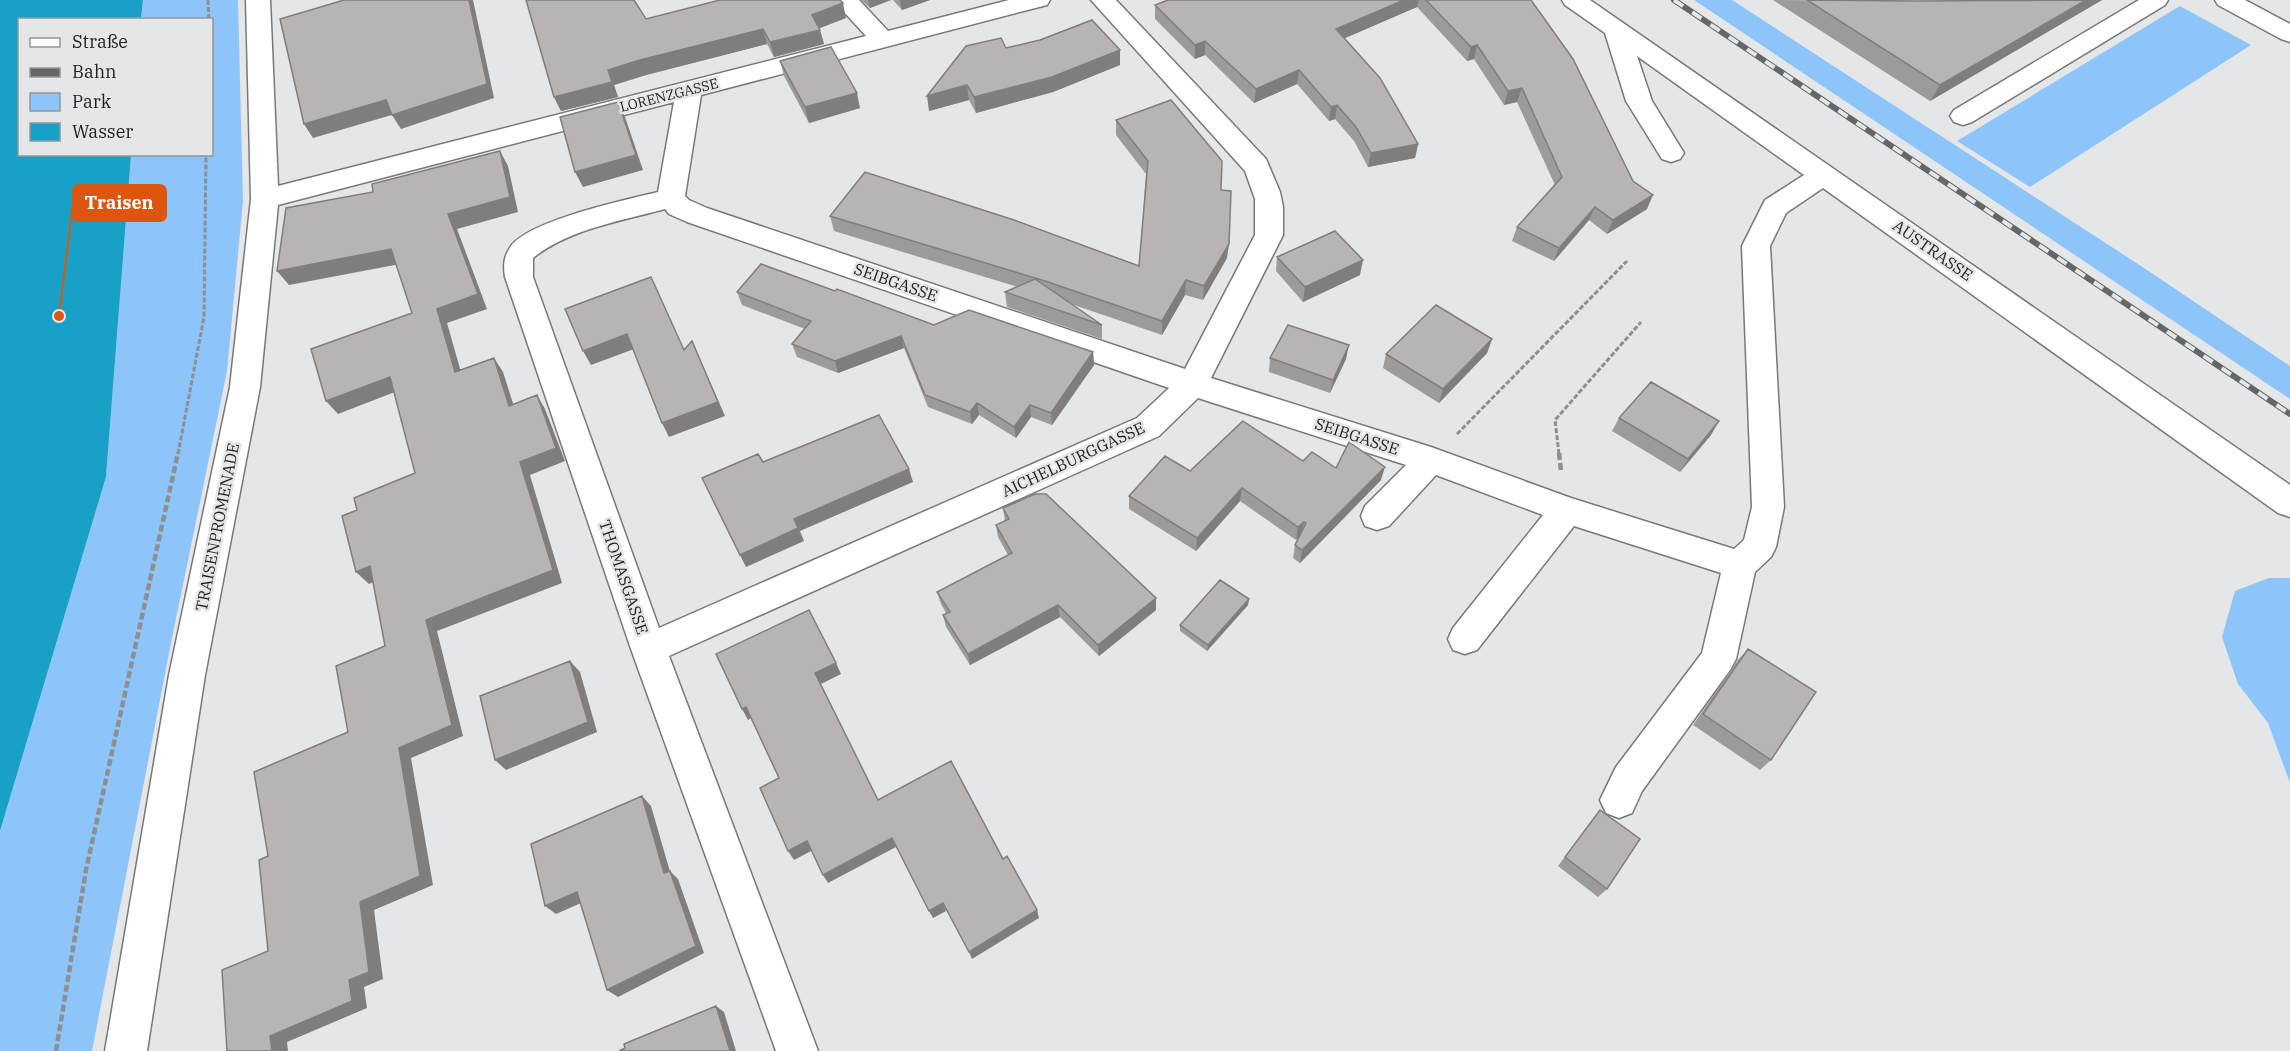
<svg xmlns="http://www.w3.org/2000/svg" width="2290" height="1051" viewBox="0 0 2290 1051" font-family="'IBM Plex Serif',serif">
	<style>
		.green { fill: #8dc5fa }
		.water { fill: #19a0c6 }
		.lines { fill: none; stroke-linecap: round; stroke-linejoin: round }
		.minor-casing { stroke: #77787a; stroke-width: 3 }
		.path-far1 { stroke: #8e8f91; stroke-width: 3; stroke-dasharray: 5 2; stroke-linecap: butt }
		.path { stroke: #8e8f91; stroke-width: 4.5; stroke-dasharray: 7 3; stroke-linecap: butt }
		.minor { fill: #fff; fill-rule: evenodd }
		.rail-casing { stroke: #646667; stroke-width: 6 }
		.rail { stroke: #e4e6e8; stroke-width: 4; stroke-dasharray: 11; stroke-linecap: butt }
		.wall { fill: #9d9b9a }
		.shaded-wall { fill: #807e7d }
		.building { fill: #b7b4b3; stroke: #807e7d; stroke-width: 1.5 }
		.labels { text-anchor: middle; stroke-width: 5; stroke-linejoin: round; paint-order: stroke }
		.far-street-label { font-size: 14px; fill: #1f2021; stroke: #e4e6e8 }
		.street-label { font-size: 16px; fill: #1f2021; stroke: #e4e6e8 }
		.leader { fill: none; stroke: #de560d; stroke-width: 2 }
		.callout-dot { fill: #de560d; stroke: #e4e6e8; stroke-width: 2 }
		.callout { fill: #de560d; stroke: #de560d; stroke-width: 2 }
		.callout-label { font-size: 18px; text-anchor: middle; font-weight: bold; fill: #fff }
	</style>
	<rect width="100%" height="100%" fill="#e4e6e8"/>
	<path class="green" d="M143 0H238L243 201 227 371 171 643 92 1051H0V831L106 477 131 155 212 154V20L141 19Z
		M1694 0H1732L2144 268 2290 366V399Z
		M2180 6 2251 45 2030 187 1957 141Z
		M2269 578H2290V783L2268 723 2238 684 2222 637 2235 591Z"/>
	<path class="water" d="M0 0H143L141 19 20 20V154L131 155 106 477 0 831Z"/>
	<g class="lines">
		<g class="minor-casing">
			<path id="minor" d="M246 0H270L278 186 866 36 833 0H859L888 31 1009 0H1050L1047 5 701 95 685 196 689 200 707 208 1185 369 1255 235V199L1245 171 1091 0H1116L1266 159 1280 192 1283 207V235L1211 378 1431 447 1571 498 1734 549 1744 540 1752 507 1742 246 1765 200 1804 175 1637 56 1652 101 1684 153 1680 159 1671 162 1662 159 1626 101 1605 33 1565 5 1562 0H1590L2290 485V517L2278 513 1823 188 1786 213 1770 246 1784 507 1776 547 1771 557 1755 572 1736 659 1730 670 1642 791 1632 813 1619 818 1606 813 1600 800 1616 767 1702 653 1721 573 1574 526 1477 650 1465 654 1453 650 1448 639 1453 628 1543 515 1436 475 1389 526 1377 530 1365 526 1361 516 1365 506 1406 465 1198 398 1159 436 669 656 818 1051H776L631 649 505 277C503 265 504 256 511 246 531 220 625 200 658 192L674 102 278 205 260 387 205 675 147 1051H105L169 675 230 387 251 199ZM665 209 669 214 687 222 1169 388 1137 418 659 628 533 277V258C569 229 621 221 665 209Z
				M2139 0H2168L2165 5 1972 122 1963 125 1954 122 1950 116 1954 110Z
				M2215 0H2245L2290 24V42L2281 39 2218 5Z"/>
		</g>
		<path class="path-far1" d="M208 0 209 20
			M1457 434 1627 261
			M178 454 204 317 206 154
			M1559 454 1555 420 1641 322"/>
		<path class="path" d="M1559 453 1561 471
			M56 1051 86 870 178 453"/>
		<use href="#minor" class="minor"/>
		<g class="rail-casing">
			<path id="rail" d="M1674 0 2290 414"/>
		</g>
		<use href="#rail" class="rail"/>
	</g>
	<path class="wall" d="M861 0H891L870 8Z
		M893 0H930L902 10Z
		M1168 0H1531L1647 209 1607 234 1589 220 1554 261 1512 241 1517 227 1555 185 1517 102 1504 105 1474 59 1467 61 1417 7 1344 38 1418 144 1415 158 1368 167 1354 141 1335 119 1329 121 1297 84 1254 103 1205 55 1195 59 1155 19V5Z
		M1773 0 1916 1 2102 0 1930 101Z
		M846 18 819 28 824 44 774 57 767 44 646 75 614 85 618 97 561 111 554 97 646 19Z
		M1006 48 1120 50V65L1053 92 976 113 969 100 929 111Z
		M780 61 860 108 809 123 784 76Z
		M1116 120 1221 190 1227 258 1203 300 1185 295 1162 335 1071 304 1102 325V339L1007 307 1005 292 1018 287 834 231 830 216 1139 266 1146 174 1116 135Z
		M1277 257 1360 275 1303 302 1276 271Z
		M835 291 934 325 1093 352 1094 365 1052 425 1031 417 1016 438 979 415 972 424 928 407 904 348 838 373 797 357 792 344 805 329 742 305 737 292Z
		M1492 339 1487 353 1439 403 1383 368 1386 354Z
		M1270 358 1346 359 1330 393 1269 372Z
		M1619 418 1711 435 1680 472 1612 431Z
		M1303 461 1381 480 1300 563 1293 558 1295 545 1300 536 1296 540 1240 501 1196 551 1129 509V496L1190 471Z
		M1003 508 1156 598V610L1099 656 1060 617 970 665 946 627 943 615 946 613 941 604 937 592 1008 555 998 537 996 525 1005 521Z
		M1249 599 1248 605 1207 651 1180 631V625Z
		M1748 649 1771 760 1760 770 1693 725 1738 660Z
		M1600 810 1607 889 1598 897 1558 866Z"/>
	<path class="shaded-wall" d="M469 0H473L494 98 401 129 392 115Z
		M868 0H891L870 8Z
		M900 0H930L902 10Z
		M1404 0H1419L1417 7 1334 43 1336 29Z
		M2086 0H2102L1930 101 1940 85Z
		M843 3 846 18 815 30 812 15Z
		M763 29 767 44 646 75 614 85 618 97 561 111 554 97 608 70 640 60Z
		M820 30 824 44 774 57 770 42Z
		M1205 41V55L1195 59V45Z
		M1477 45 1474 59 1467 61 1471 47Z
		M1120 50V65L1053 92 976 113 974 97Z
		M1299 70 1297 84 1254 103 1256 89Z
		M967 85 969 100 929 111 927 96Z
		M1522 88 1517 102 1504 105 1508 91Z
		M857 93 860 108 809 123 805 107Z
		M386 100 395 114 313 138 304 124Z
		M618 102 625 117 643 170 583 187 575 172Z
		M1337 105 1335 119 1329 121 1331 107Z
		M1418 144 1415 158 1368 167 1371 153Z
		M500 151 508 166 518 212 457 229 487 309 447 323 465 386 455 372 437 309 448 214Z
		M1653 195 1647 209 1607 234 1613 220Z
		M1595 207 1589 220 1554 261 1559 248Z
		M1229 244 1227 258 1203 300 1204 286Z
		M391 249 400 264 289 285 277 271Z
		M1363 260 1360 275 1303 302 1305 287Z
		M1186 280 1185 295 1162 335V321Z
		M627 334 634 349 591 365 583 351Z
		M901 336 904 348 838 373 835 361Z
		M1492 339 1487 353 1439 403 1443 389Z
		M692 341 725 416 669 437 662 423Z
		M1349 345 1346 359 1330 393 1333 380Z
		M1093 352 1094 365 1052 425 1051 413Z
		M494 358 503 372 518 419 509 406Z
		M390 377 400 390 338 414 326 401Z
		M537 395 545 409 565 461 530 475 562 583 437 631 463 736 411 758 433 885 374 910 383 979 364 987 367 1008 287 1042 288 1051H272L270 1036 349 980 360 902 426 620 520 462Z
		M977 403 979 415 972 424 970 412Z
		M1030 405 1031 417 1016 438 1014 427Z
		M1719 421 1711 435 1680 472 1688 459Z
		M1385 467 1381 480 1300 563 1302 550Z
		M909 469 913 482 800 531 804 541 746 567 740 555 794 519Z
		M1242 488 1240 501 1196 551 1197 538Z
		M1304 522 1301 534 1296 540 1298 527Z
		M370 566 382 578 369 584 356 572Z
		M1156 598V610L1099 656 1098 645Z
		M1249 599 1248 605 1207 651 1208 645Z
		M1058 605 1060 617 970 665 968 654Z
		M570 661 580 672 597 732 506 770 495 760Z
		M836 663 841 674 821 684 815 673Z
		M746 707 753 717 748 720 742 709Z
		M642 796 651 806 673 882 664 873Z
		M892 838 896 847 828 883 823 875Z
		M807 841 813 850 794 860 788 851Z
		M670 871 678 879 704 953 618 997 607 990Z
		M577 892 588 900 556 914 545 906Z
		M943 903 946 911 933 918 929 911Z
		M1037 910 1039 918 972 959 969 952Z
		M716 1006 724 1012 736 1051H730Z"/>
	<path class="building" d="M344 0H469L487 84 392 115 386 100 304 124 280 19Z
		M526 0H634L646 19 720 0H840L843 3 812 15 820 30 770 42 763 29 640 60 608 70 612 82 554 97Z
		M1168 0H1404L1336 29 1380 78 1418 144 1371 153 1356 127 1337 105 1331 107 1299 70 1256 89 1205 41 1195 45 1155 5Z
		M1426 0H1531L1573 59 1633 181 1653 195 1613 220 1595 207 1559 248 1517 227 1562 177 1522 88 1508 91 1477 45 1471 47Z
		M1807 0 1916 1 2086 0 1940 85Z
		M1092 20 1120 50 1052 77 974 97 967 85 927 96 966 46 1001 38 1006 48 1040 40Z
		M831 47 857 93 805 107 780 61Z
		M1171 100 1222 161 1221 190 1231 191 1229 244 1204 286 1186 280 1162 321 1045 281 830 216 865 172 1014 220 1139 266 1148 161 1116 120Z
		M618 102 636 155 575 172 560 117Z
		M500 151 510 197 448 214 478 294 437 309 455 372 494 358 509 406 537 395 556 448 520 462 553 570 426 620 452 725 399 748 420 876 360 902 369 972 349 980 352 1001 270 1036 272 1051H227L222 970 268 951 259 860 268 856 254 772 348 732 336 666 385 646 370 566 356 572 342 516 357 510 354 498 415 473 390 377 326 401 311 349 412 313 391 249 277 271 286 208 373 192 372 184Z
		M1335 231 1363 260 1305 287 1277 257Z
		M761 264 835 291 837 289 934 325 969 310 1093 352 1051 413 1030 405 1014 427 977 403 970 412 925 395 901 336 835 361 792 344 811 321 737 292Z
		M651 277 684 350 692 341 718 402 662 423 627 334 583 351 565 309Z
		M1035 279 1102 325 1005 292Z
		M1436 305 1492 339 1443 389 1386 354Z
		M1288 325 1349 345 1333 380 1270 358Z
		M1651 382 1719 421 1688 459 1619 418Z
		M879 415 909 469 794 519 798 528 740 555 702 478 758 454 763 462Z
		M1243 421 1303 461 1312 452 1336 468 1349 442 1385 467 1302 550 1295 545 1306 523 1304 522 1298 527 1242 488 1197 538 1129 496 1165 456 1190 471Z
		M1035 494H1046L1156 598 1098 645 1058 605 968 654 943 615 950 612 937 592 1012 553 996 525 1009 519 1003 508Z
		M1220 580 1249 599 1208 645 1180 625Z
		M809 610 836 663 815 673 878 800 951 761 1003 859 1007 856 1037 910 969 952 943 903 929 911 892 838 823 875 807 841 788 851 760 788 779 778 746 707 742 709 716 654Z
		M1748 649 1816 692 1771 760 1703 714Z
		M570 661 588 722 495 760 480 696Z
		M642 796 664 873 670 871 696 946 607 990 577 892 545 906 531 844Z
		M1600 810 1640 839 1607 889 1565 857Z
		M716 1006 730 1051H619L625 1048 624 1044Z"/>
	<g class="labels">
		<g class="far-street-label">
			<text transform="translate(669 95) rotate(-14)" y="5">LORENZGASSE</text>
		</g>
		<g class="street-label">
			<text transform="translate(1933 250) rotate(35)" y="6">AUSTRASSE</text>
			<text transform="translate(896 282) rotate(19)" y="6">SEIBGASSE</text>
			<text transform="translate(1357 436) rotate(18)" y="6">SEIBGASSE</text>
			<text transform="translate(1073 459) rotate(-25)" y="6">AICHELBURGGASSE</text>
			<text transform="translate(217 527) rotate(-79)" y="6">TRAISENPROMENADE</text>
			<text transform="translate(624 577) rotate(71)" y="6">THOMASGASSE</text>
		</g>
	</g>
	<path class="leader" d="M59 316L73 203"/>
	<circle class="callout-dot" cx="59" cy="316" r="6"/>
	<rect class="callout" x="73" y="185" width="93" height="36" rx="6"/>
	<g class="callout-label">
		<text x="119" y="209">Traisen</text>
	</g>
	<rect x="18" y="18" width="195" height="138" fill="#e4e6e8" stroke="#959798" stroke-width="1.5"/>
	<rect x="30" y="38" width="30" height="9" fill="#ffffff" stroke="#959798" stroke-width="1.5"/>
	<text x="72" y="48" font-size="18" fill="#1f2021">Straße</text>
	<rect x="30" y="68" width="30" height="9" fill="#646667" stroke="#959798" stroke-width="1.5"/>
	<text x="72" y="78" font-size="18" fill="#1f2021">Bahn</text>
	<rect x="30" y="93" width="30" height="18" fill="#8dc5fa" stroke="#959798" stroke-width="1.5"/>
	<text x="72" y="108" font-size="18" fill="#1f2021">Park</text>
	<rect x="30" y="123" width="30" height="18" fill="#19a0c6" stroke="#959798" stroke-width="1.5"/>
	<text x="72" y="138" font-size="18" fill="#1f2021">Wasser</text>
</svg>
